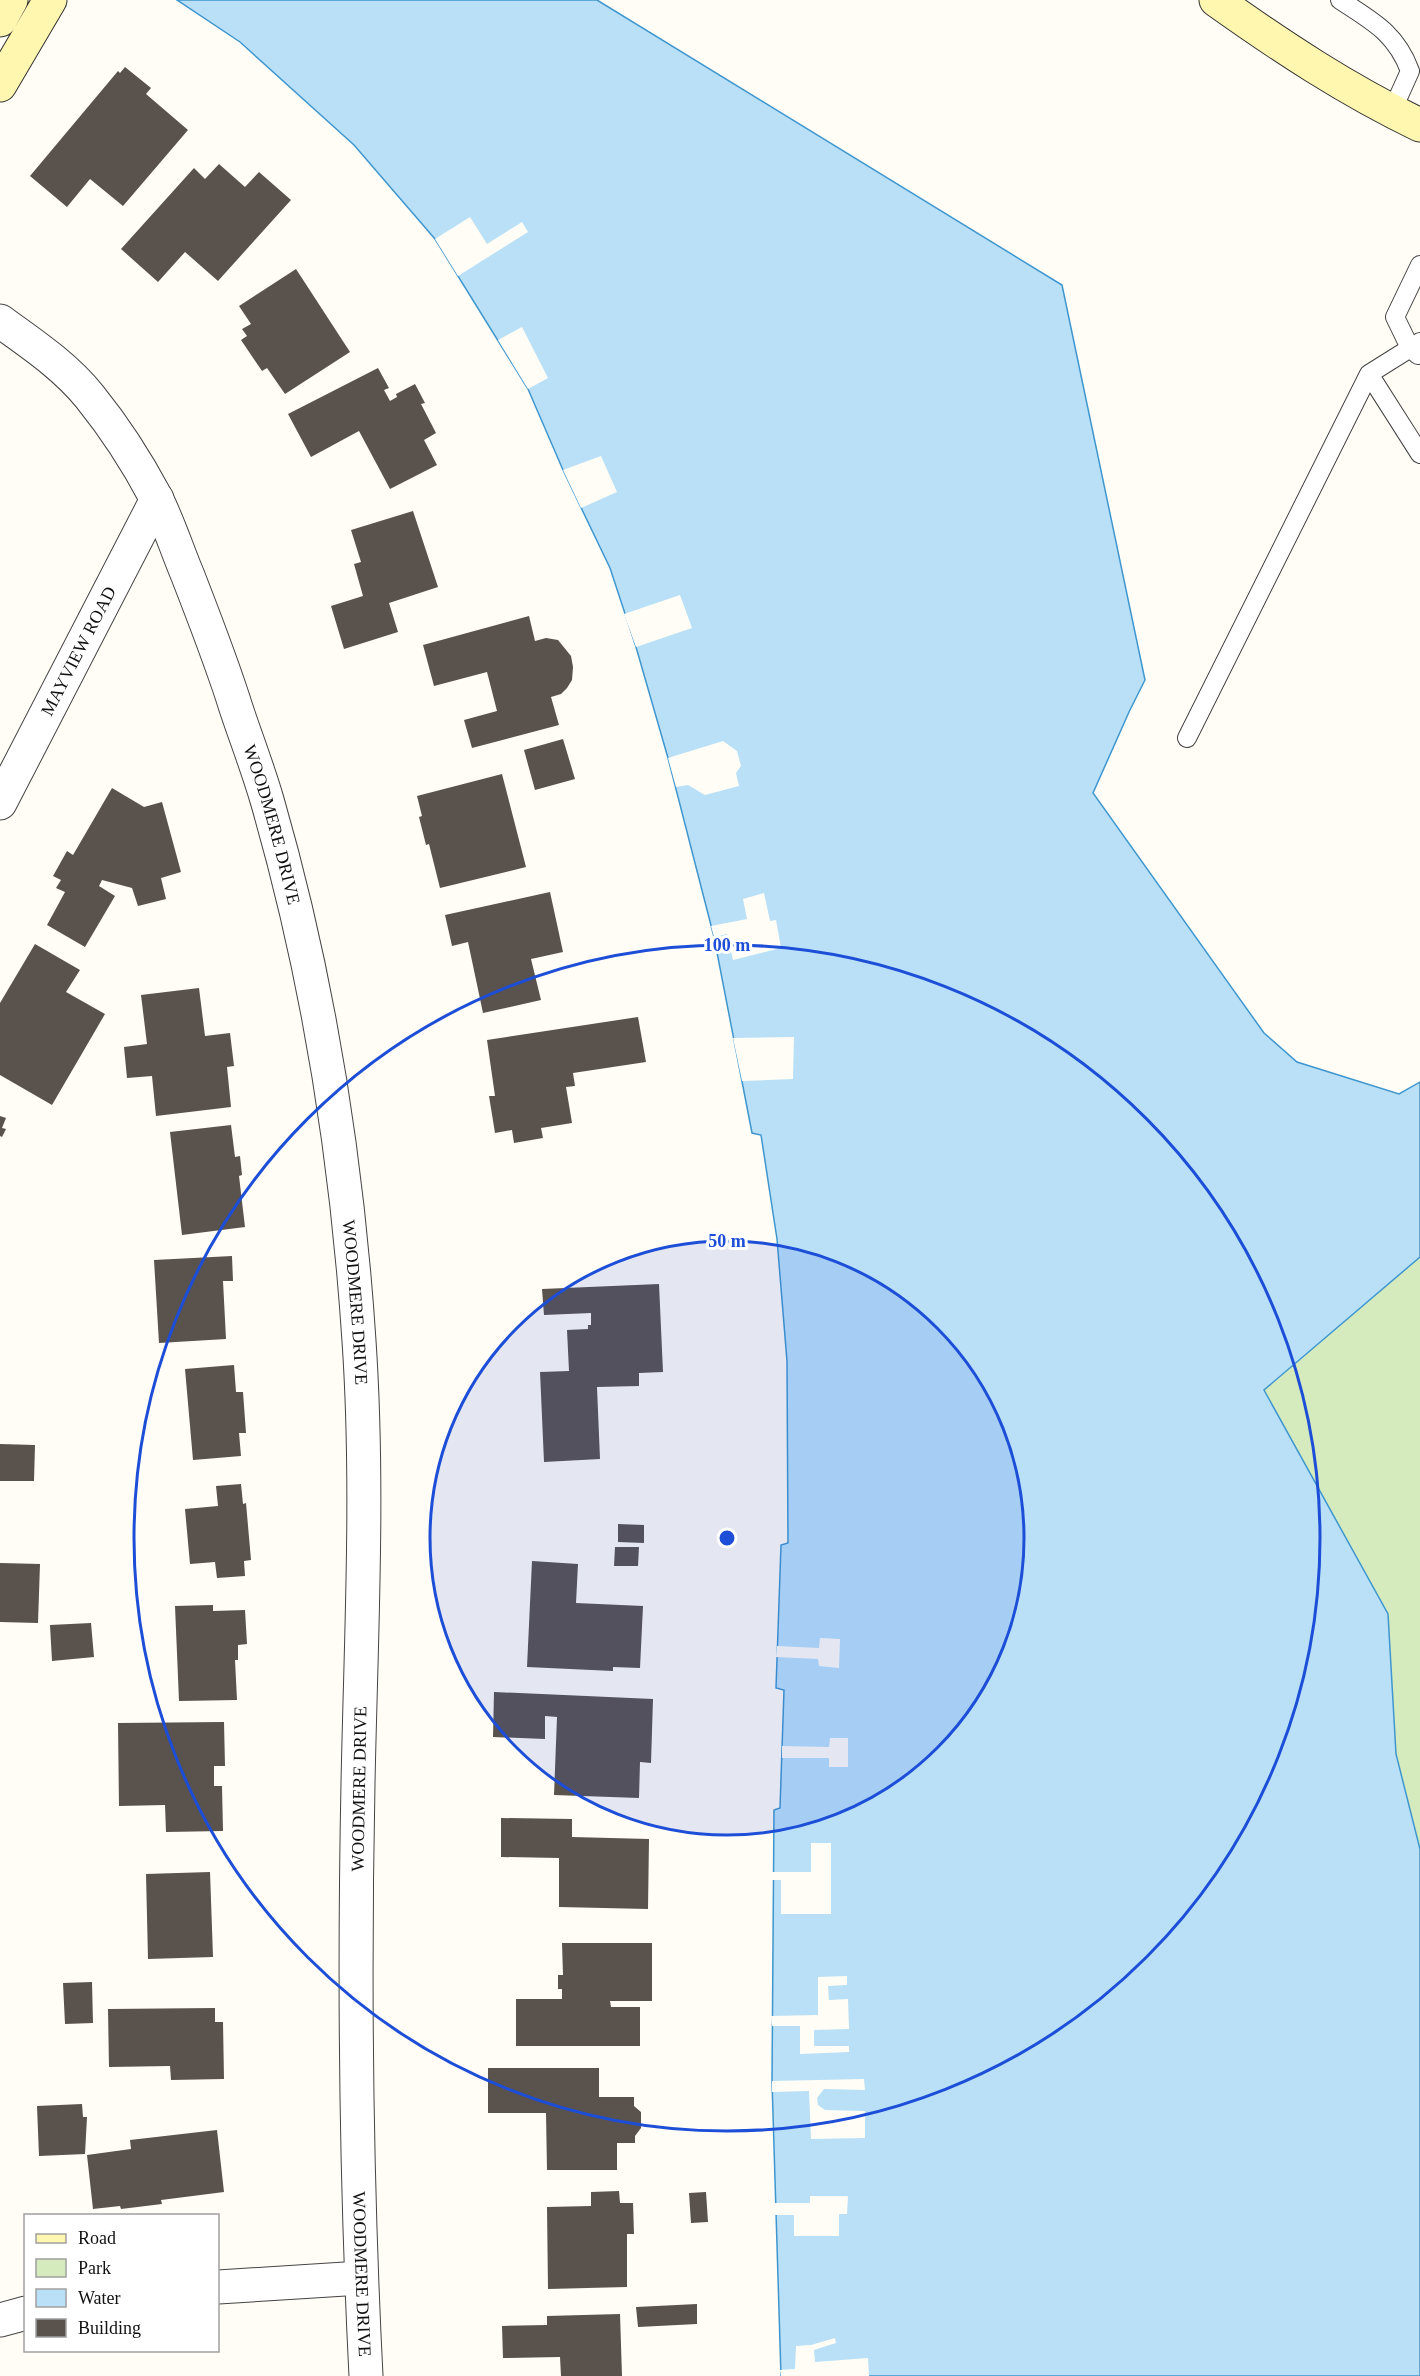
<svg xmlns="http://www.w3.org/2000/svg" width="1420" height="2376" viewBox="0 0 1420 2376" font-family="'Times New Roman',serif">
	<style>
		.green { fill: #d5ebbd }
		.water { fill: #b9e0f7; stroke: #3f96cf; stroke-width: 1.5 }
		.pier { fill: #fffdf5 }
		.building { fill: #5a524d }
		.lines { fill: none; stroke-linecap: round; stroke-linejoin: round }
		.lane-casing { stroke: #444; stroke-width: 20 }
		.street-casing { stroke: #444; stroke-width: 35 }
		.secondary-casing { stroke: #333; stroke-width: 35 }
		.lane { stroke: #fff; stroke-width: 18 }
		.street { stroke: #fff; stroke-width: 33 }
		.secondary { stroke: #fff6b0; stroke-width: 33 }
		.ring { fill: none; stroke: #1d4ed8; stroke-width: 3 }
		.labels { text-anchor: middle; stroke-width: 6; stroke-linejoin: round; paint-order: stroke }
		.street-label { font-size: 18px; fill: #111; stroke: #fff }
		.centre { fill: #1d4ed8; stroke: #fff; stroke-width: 3 }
		.ring-label { font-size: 18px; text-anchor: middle; font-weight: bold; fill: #1d4ed8; stroke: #fff; stroke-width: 6; stroke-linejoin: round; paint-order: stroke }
	</style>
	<rect width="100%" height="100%" fill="#fffdf5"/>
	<path class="green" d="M1420 1257V1849L1396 1754 1388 1614 1264 1390Z"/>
	<path class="water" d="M177 0H597L1062 285 1145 680 1129 712 1093 793 1264 1033 1297 1062 1399 1094 1420 1082V1257L1264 1390 1388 1614 1396 1754 1420 1849V2376H781L772 2081 774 1810 780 1808 784 1690 776 1688 781 1545 788 1543 787 1361 777 1239 761 1135 752 1133 714 937 668 758 636 647 610 568 563 470 528 389 435 239 354 145 240 42Z"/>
	<path class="pier" d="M470 217 487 244 522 222 528 232 458 276 435 239Z
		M522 327 548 378 528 389 498 340Z
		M601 456 617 492 581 508 563 470Z
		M680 595 692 628 636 647 624 614Z
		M723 741 737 751 741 766 736 773 739 786 705 795 688 785 676 787 668 758Z
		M764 893 770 921 776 920 781 948 733 960 727 934 714 937 711 926 747 919 743 899Z
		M794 1037 793 1079 742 1081 733 1038Z
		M820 1638 840 1639 839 1668 819 1666 818 1659 776 1657 777 1646 819 1648Z
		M830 1738H848V1767H829V1758H782V1746L829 1747Z
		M811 1843H831V1914H781V1880H772V1872H811Z
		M847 1976V1985L828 1986 829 2000 848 1999 849 2029 814 2030V2046H849V2052L800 2054V2026H772L771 2016 818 2015V1977Z
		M864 2079 865 2090 824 2089 817 2098 818 2105 825 2110 865 2111V2138L811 2139 809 2091 772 2092V2081Z
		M810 2196H848L847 2214H839V2236H794V2215H775V2203H810Z
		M835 2338 836 2343 814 2350 815 2362 868 2358 869 2376H781L780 2370 795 2369 796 2346 811 2345Z"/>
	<path class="building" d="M125 67 151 88 146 94 188 130 123 206 90 179 67 207 30 176 118 71 120 73Z
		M219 164 245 187 259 172 291 200 218 281 185 252 158 282 121 249 194 168 205 179Z
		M296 269 350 352 285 394 267 368 262 371 241 340 247 336 242 329 251 324 239 306Z
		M378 368 389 388 384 390 390 401 397 397 396 394 415 384 425 403 421 404 436 433 424 440 437 465 390 489 359 431 311 457 288 414Z
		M413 511 438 587 389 603 398 632 344 649 331 606 363 596 354 564 361 562 351 530Z
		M529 616 535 641 546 638 558 640 571 656 573 667 572 680 567 688 561 694 551 697 559 725 472 748 464 720 497 711 487 672 434 686 423 645Z
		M563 739 575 779 535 790 524 750Z
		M502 774 526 867 440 888 429 844 426 845 419 817 422 816 417 796Z
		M112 788 144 807 162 802 181 872 161 878 166 899 138 906 132 888 102 880 99 886 115 896 85 947 47 925 65 892 56 888 61 880 53 876 67 851 73 855Z
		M550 892 563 952 531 959 541 1000 483 1013 468 942 452 946 445 915Z
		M35 944 80 970 66 992 105 1014 52 1105 0 1075V1003Z
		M199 988 205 1036 230 1033 234 1066 227 1067 231 1107 156 1116 152 1076 127 1078 124 1047 147 1044 141 995Z
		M638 1017 646 1062 573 1073 575 1086 566 1087 572 1123 541 1128 543 1138 514 1143 512 1130 495 1133 489 1096H495L487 1040Z
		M0 1116 6 1118 2 1128 6 1129 2 1137 0 1136Z
		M231 1125 235 1157 240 1156 242 1175 239 1176 245 1227 182 1235 170 1132Z
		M232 1256 233 1281H223L226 1339 159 1343 154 1260Z
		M659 1284 663 1372 639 1373V1386L597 1387 600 1459 544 1462 540 1372 569 1371 567 1330 588 1329V1325H591V1313L544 1315 542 1289Z
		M234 1365 236 1392H243L246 1433H239L241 1456 193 1460 185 1369Z
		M0 1444 35 1445 34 1481H0Z
		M241 1484 243 1504 246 1503 251 1560 244 1561 245 1576 217 1578 215 1562 190 1564 185 1509 218 1506 216 1486Z
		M618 1524 644 1525V1543L618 1542Z
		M615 1547H639L638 1566H614Z
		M532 1561 578 1564 576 1603 643 1606 640 1668 613 1667V1671L527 1667Z
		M0 1563 40 1564 38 1623 0 1622Z
		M213 1605V1611L245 1610 247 1644 238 1645V1660H235L237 1700 179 1701 175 1606Z
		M91 1623 94 1657 52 1661 50 1625Z
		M494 1692 653 1699 651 1763 640 1762 639 1798 554 1795 557 1717 545 1716V1739L493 1737Z
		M224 1722 225 1766H214V1786H222L223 1831 166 1832 165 1805 119 1806 118 1723Z
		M501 1818 572 1819V1837L649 1839 648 1909 559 1907V1858L501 1857Z
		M210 1872 213 1957 148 1959 146 1874Z
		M562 1943H652V2001H610L611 2007H640V2046H516V1999H562V1989H558V1975H563Z
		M92 1982 93 2023 65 2024 63 1983Z
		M215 2008V2022H223L224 2079 171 2080 170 2066 109 2067 108 2009Z
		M488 2068H599V2097H634V2106L641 2112V2128L635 2136V2143H617V2170H547L546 2113H488Z
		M82 2104 83 2117H87L85 2154 39 2156 37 2106Z
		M217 2130 224 2192 161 2200 162 2204 121 2209 120 2206 93 2209 87 2155 131 2149 130 2140Z
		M619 2191 620 2203H633L634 2234H627V2287L548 2289 547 2207 591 2206V2192Z
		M706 2192 708 2222 691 2223 689 2193Z
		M697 2304V2324L638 2327 636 2307Z
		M620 2314 622 2376H561L560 2357 503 2358 502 2326 547 2325V2316Z"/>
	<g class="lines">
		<g class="lane-casing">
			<path id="lane" d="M1340 0C1372 21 1396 33 1410 71L1392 111
				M1418 355 1410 348 1395 317 1420 265
				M1369 374 1420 454
				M1187 738 1369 374 1420 342"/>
		</g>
		<g class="street-casing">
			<g id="street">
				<path id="s1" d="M0 321C32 344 65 366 90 397 115 428 137 462 155 496 168 521 177 550 188 576 205 620 222 663 236 708 246 738 258 769 267 800 318 976 347 1158 359 1341 369 1488 361 1636 358 1783 354 1981 356 2179 366 2376"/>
				<path id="s2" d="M0 803 157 499"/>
				<path d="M218 2287 361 2278"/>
				<path d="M0 2320 26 2313"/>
			</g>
		</g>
		<g class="secondary-casing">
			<path id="secondary" d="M1216 0C1282 47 1347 90 1420 125
				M0 20 11 0
				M0 85 50 0"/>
		</g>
		<use href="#lane" class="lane"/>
		<use href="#street" class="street"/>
		<use href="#secondary" class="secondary"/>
	</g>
	<circle cx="727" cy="1538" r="297" fill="#1d4ed8" fill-opacity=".12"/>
	<g class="ring">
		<circle cx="727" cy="1538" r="297"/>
		<circle cx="727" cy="1538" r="593"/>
	</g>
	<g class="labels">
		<g class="street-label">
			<text dy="6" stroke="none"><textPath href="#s2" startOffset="171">MAYVIEW ROAD</textPath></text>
			<text dy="6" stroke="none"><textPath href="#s1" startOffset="586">WOODMERE DRIVE</textPath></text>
			<text dy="6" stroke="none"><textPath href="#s1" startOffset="1072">WOODMERE DRIVE</textPath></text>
			<text transform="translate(359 1789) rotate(-89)" y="6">WOODMERE DRIVE</text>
			<text dy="6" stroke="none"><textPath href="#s1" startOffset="2044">WOODMERE DRIVE</textPath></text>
		</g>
	</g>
	<circle cx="727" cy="1538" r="9" class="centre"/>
	<g class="ring-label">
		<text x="727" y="951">100 m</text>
		<text x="727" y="1247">50 m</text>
	</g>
	<rect x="24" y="2214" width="195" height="138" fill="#ffffff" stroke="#a0a0a0" stroke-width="1.5"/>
	<rect x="36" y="2234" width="30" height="9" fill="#fff6b0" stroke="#a0a0a0" stroke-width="1.5"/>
	<text x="78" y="2244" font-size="18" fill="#111111">Road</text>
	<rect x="36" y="2259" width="30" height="18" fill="#d5ebbd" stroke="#a0a0a0" stroke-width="1.5"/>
	<text x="78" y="2274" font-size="18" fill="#111111">Park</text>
	<rect x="36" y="2289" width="30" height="18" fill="#b9e0f7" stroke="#a0a0a0" stroke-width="1.5"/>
	<text x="78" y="2304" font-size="18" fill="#111111">Water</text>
	<rect x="36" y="2319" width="30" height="18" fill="#5a524d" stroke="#a0a0a0" stroke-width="1.5"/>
	<text x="78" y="2334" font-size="18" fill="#111111">Building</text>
</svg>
